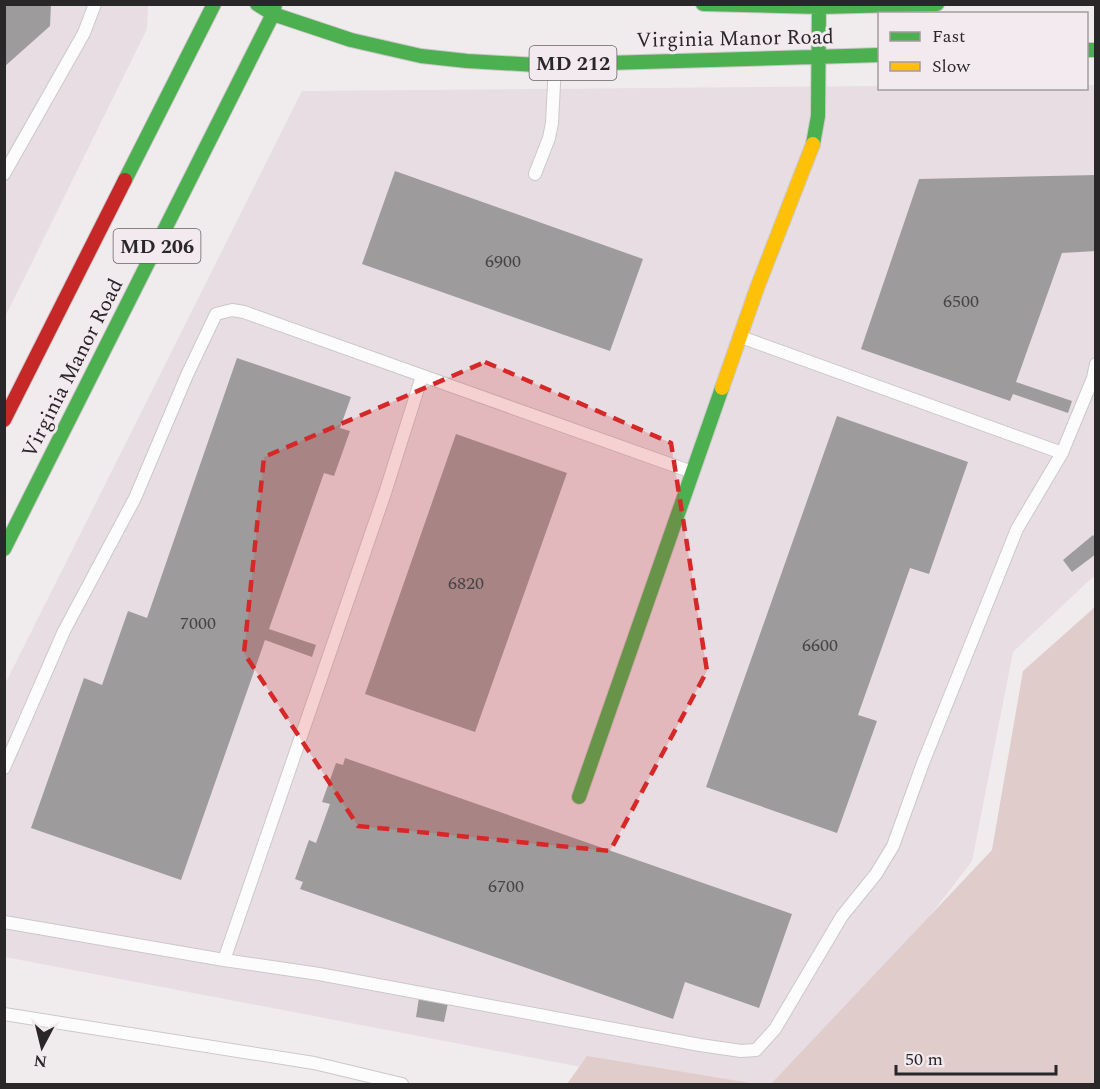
<svg xmlns="http://www.w3.org/2000/svg" width="1100" height="1089" viewBox="0 0 1100 1089" font-family="Spectral,serif">
	<style>
		.built { fill: #e7dde2 }
		.green { fill: #dfcccb }
		.building { fill: #9e9b9c }
		.lines { fill: none; stroke-linecap: round; stroke-linejoin: round }
		.lane-casing { stroke: #ccc8ca; stroke-width: 14 }
		.fast-casing { stroke: #ccc8ca; stroke-width: 16 }
		.slow-casing { stroke: #ccc8ca; stroke-width: 16 }
		.jam-casing { stroke: #ccc8ca; stroke-width: 16 }
		.lane { stroke: #fdfcfc; stroke-width: 12 }
		.fast { stroke: #4caf50; stroke-width: 14 }
		.slow { stroke: #ffc107; stroke-width: 14 }
		.jam { stroke: #c62828; stroke-width: 14 }
		.marked { fill: #d62828; fill-opacity: 0.2; stroke: #d62828; stroke-width: 4.5; stroke-dasharray: 12 8; stroke-linejoin: round }
		.labels { text-anchor: middle; stroke-width: 6; stroke-linejoin: round; paint-order: stroke }
		.number-label { font-size: 18px; fill: #474446 }
		.shield { fill: #f2eaee; stroke: #666264; stroke-width: 1.5 }
		.shield-label { font-size: 20px; font-weight: bold; fill: #2a2729 }
		.street-label { font-size: 21px; fill: #2a2729; stroke: #f2eaee }
	</style>
	<rect width="100%" height="100%" fill="#f0ecee"/>
	<path class="built" d="M5 5H148L147 29 5 317Z
		M1087 85H1095V575L1013 652 972 861 801 1084H670L5 957 4 686 302 91 879 86 880 88H1086Z"/>
	<path class="green" d="M1095 607V1084H771L992 850 1023 671Z
		M587 1056 756 1084H567Z"/>
	<path class="building" d="M4 4H51L50 26 4 67Z
		M395 171 643 259 610 351 362 264Z
		M1096 175V251L1062 253 1016 382 1072 401 1068 413 1013 394 1010 401 861 349 919 179Z
		M237 358 351 397 340 428 350 431 334 476 324 473 269 629 316 645 312 657 265 640 181 880 31 828 84 678 102 685 128 611 147 618Z
		M837 416 968 462 929 574 910 568 858 715 877 721 837 833 706 787Z
		M456 434 567 473 475 732 365 694Z
		M1093 535 1096 539V554L1072 572 1063 560Z
		M345 758 792 914 759 1008 685 982 673 1019 300 889 303 882 295 879 309 840 316 843 330 804 322 802 336 763 343 765Z
		M419 998 448 1003 444 1022 416 1017Z"/>
	<g class="lines">
		<g class="lane-casing">
			<path id="lane" d="M4 174 84 33 95 4
				M535 174 549 138 552 123 555 65
				M741 337 1062 453
				M4 768 64 631 135 498 187 375 216 314 232 310 244 312 692 472
				M4 922 224 960 319 974 700 1045 741 1051 756 1050 775 1029 842 916 876 874 893 846 923 763 1017 529 1062 453 1093 378 1096 364
				M224 960 385 493 422 376
				M4 1014 314 1063 402 1084"/>
		</g>
		<g class="fast-casing">
			<path id="fast" d="M257 4 273 14 351 40 421 56 467 61 537 65 880 55
				M703 4 820 7 937 4
				M1086 50H1096
				M813 144 818 116 819 4
				M125 180 214 4
				M4 549 273 14 275 4
				M579 797 722 388"/>
		</g>
		<g class="slow-casing">
			<path id="slow" d="M722 388 757 288 813 144"/>
		</g>
		<g class="jam-casing">
			<path id="jam" d="M4 420 125 180"/>
		</g>
		<use href="#lane" class="lane"/>
		<use href="#fast" class="fast"/>
		<use href="#slow" class="slow"/>
		<use href="#jam" class="jam"/>
	</g>
	<path class="marked" d="M485 362 671 443 707 671 610 851 358 826 244 653 264 457Z"/>
	<g class="labels">
		<g class="number-label">
			<text x="503" y="267">6900</text>
			<text x="961" y="307">6500</text>
			<text x="466" y="589">6820</text>
			<text x="198" y="629">7000</text>
			<text x="820" y="651">6600</text>
			<text x="506" y="892">6700</text>
		</g>
		<g class="shield">
			<rect x="529.5" y="46" width="87" height="34" rx="4.5"/>
			<rect x="113.5" y="229" width="87" height="34" rx="4.5"/>
		</g>
		<g class="shield-label">
			<text x="573" y="70">MD 212</text>
			<text x="157" y="253">MD 206</text>
		</g>
		<g class="street-label">
			<text transform="translate(735 38) rotate(-1)" y="7">Virginia Manor Road</text>
			<text transform="translate(72 368) rotate(-63)" y="7">Virginia Manor Road</text>
		</g>
	</g>
	<rect width="1100" height="1089" fill="none" stroke="#2a2729" stroke-width="12"/>
	<rect x="878" y="12" width="210" height="78" fill="#f2eaee" stroke="#a29c9f" stroke-width="1.5"/>
	<rect x="890" y="32" width="30" height="9" fill="#4caf50" stroke="#a29c9f" stroke-width="1.5"/>
	<text x="932" y="42" font-size="18" fill="#2a2729">Fast</text>
	<rect x="890" y="62" width="30" height="9" fill="#ffc107" stroke="#a29c9f" stroke-width="1.5"/>
	<text x="932" y="72" font-size="18" fill="#2a2729">Slow</text>
	<g transform="translate(42 1047) rotate(187)" stroke="#f2eaee" stroke-width="4.5" paint-order="stroke">
	<path d="M0-4.5L10 22L0 15L-10 22Z" fill="#2a2729"/>
	<text y="-9" font-size="16" font-weight="bold" text-anchor="middle" fill="#2a2729">N</text>
	</g>
	<path d="M896 1065v9h160v-9" fill="none" stroke="#2a2729" stroke-width="3"/>
	<text x="905" y="1065" font-size="18" fill="#2a2729" stroke="#f2eaee" stroke-width="4.5" paint-order="stroke">50 m</text>
</svg>
